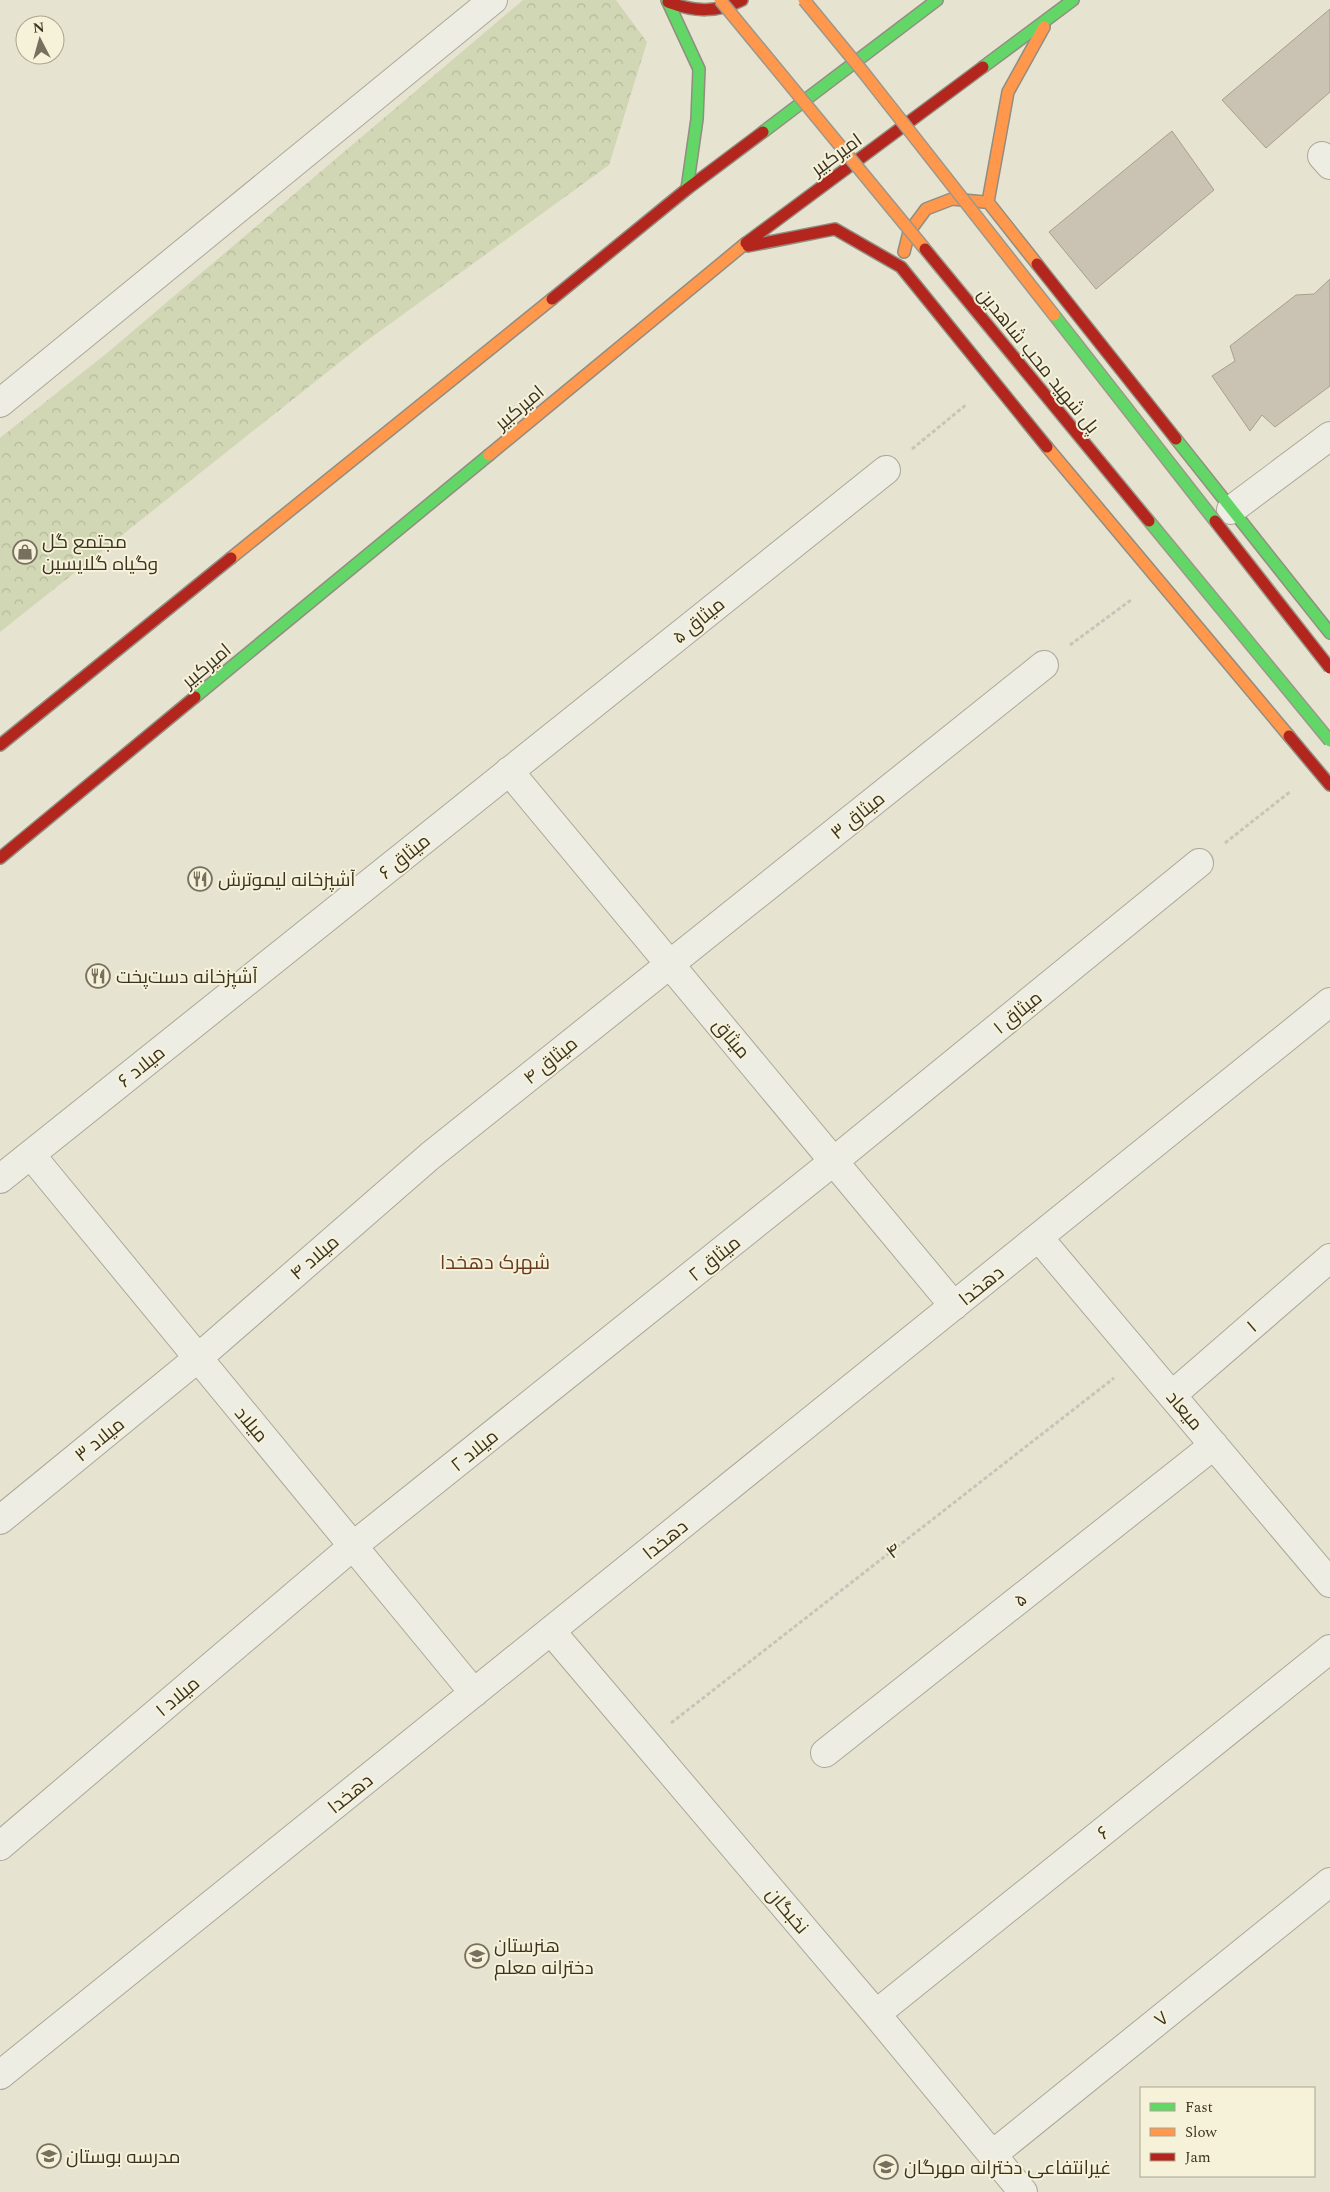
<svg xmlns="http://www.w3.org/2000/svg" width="1330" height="2192" viewBox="0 0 1330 2192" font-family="Spectral,Cairo,serif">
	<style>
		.park { fill: url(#park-crowns) }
		.building { fill: #cac2b2; stroke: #a79f90 }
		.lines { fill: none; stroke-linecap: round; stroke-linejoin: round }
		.street-casing { stroke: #aca899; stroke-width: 30 }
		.fast-casing { stroke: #918d81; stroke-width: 14 }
		.slow-casing { stroke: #918d81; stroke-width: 14 }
		.jam-casing { stroke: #918d81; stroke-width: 14 }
		.path { stroke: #c7c4b9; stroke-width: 3; stroke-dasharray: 4 2.5; stroke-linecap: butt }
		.street { stroke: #eeede3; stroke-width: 28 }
		.fast { stroke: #63d668; stroke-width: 11 }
		.slow { stroke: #ff974d; stroke-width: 11 }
		.jam { stroke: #b3261e; stroke-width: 11 }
		.fast-bridge-casing { stroke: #9c978a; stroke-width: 14; stroke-linecap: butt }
		.slow-bridge-casing { stroke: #9c978a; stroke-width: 14; stroke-linecap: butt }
		.jam-bridge-casing { stroke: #9c978a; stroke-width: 14; stroke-linecap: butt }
		.fast-bridge { stroke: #63d668; stroke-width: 11 }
		.slow-bridge { stroke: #ff974d; stroke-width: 11 }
		.jam-bridge { stroke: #b3261e; stroke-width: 11 }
		.labels { text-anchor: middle; stroke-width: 4; stroke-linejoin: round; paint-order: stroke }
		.street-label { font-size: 19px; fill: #3b3221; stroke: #f6f2d9 }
		.poi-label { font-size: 19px; fill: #3b3221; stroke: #f6f2d9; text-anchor: start }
		.neighbourhood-label { font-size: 20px; fill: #673a21; stroke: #f6f2d9 }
	</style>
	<defs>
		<pattern id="park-crowns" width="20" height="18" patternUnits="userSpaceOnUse" patternTransform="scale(1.25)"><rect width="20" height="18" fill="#d1d7b4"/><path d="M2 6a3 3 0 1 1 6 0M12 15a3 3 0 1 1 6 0" fill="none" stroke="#b4b99a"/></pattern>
	</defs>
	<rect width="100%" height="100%" fill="#e6e3d1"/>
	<path class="park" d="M523 0H616L647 42 609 165 365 342 0 632V438L107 353Z"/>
	<path class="building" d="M1330 9V92L1266 148 1222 100Z
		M1172 131 1214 190 1096 289 1049 232Z
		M1330 279V386L1275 427 1262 415 1250 431 1212 376 1235 361 1230 346 1296 295 1314 294Z"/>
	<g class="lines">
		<g class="street-casing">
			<path id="street" d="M1322 156 1330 165
				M0 403 493 0
				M1231 510 1330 436
				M509 771 954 1306
				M31 1155 474 1693
				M0 1179 886 470
				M1039 1238 1330 1583
				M1172 1395 1330 1258
				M0 1520 198 1358 430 1156 1044 665
				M551 1631 876 2014 1023 2192
				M825 1753 1214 1445
				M0 1846 353 1546 834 1161 1199 863
				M876 2014 1330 1649
				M0 2075 1330 1002
				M992 2155 1330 1882"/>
		</g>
		<g class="fast-casing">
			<path id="fast" d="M667 0 699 69 697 119 687 189
				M983 67 1073 0
				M763 132 937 0
				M1176 439 1330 633
				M195 697 489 455"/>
		</g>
		<g class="slow-casing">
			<path id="slow" d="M904 252 909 232 926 209 952 199 984 202
				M1037 264 988 202 1008 92 1044 27
				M1047 447 1289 736
				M489 455 746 243
				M231 558 552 299"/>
		</g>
		<g class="jam-casing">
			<path id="jam" d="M668 2C695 12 716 13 742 0
				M746 243 983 67
				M748 246 835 229 901 267 1047 447
				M1037 264 1176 439
				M552 299 687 189 763 132
				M1289 736 1330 785
				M0 745 231 558
				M0 858 195 697"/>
		</g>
		<path class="path" d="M912 449 967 404
			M1070 645 1131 600
			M1225 843 1291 791
			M671 1723 1114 1378"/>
		<use href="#street" class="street"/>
		<use href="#fast" class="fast"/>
		<use href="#slow" class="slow"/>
		<use href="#jam" class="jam"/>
		<g class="fast-bridge-casing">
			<path id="fast-bridge" d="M1054 315 1215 521
				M1149 521 1330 741"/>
		</g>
		<g class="slow-bridge-casing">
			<path id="slow-bridge" d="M720 0 925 249
				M804 0 864 73 1054 315"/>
		</g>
		<g class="jam-bridge-casing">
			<path id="jam-bridge" d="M925 249 1149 521
				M1215 521 1330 668"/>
		</g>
		<use href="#fast-bridge" class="fast-bridge"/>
		<use href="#slow-bridge" class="slow-bridge"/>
		<use href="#jam-bridge" class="jam-bridge"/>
	</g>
	<defs>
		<g id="shop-ring" transform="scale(1.25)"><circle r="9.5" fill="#f6f2d9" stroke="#77705f" stroke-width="1.5"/><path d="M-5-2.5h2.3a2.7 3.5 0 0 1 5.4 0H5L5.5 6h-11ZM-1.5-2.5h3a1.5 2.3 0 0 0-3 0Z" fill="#77705f"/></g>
		<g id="restaurant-ring" transform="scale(1.25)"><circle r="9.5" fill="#f6f2d9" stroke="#77705f" stroke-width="1.5"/><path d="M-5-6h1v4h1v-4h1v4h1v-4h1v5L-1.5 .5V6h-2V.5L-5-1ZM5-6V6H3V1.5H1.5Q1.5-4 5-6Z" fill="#77705f"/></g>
		<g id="school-ring" transform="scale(1.25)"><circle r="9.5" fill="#f6f2d9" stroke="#77705f" stroke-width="1.5"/><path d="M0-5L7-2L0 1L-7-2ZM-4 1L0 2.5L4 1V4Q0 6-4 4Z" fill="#77705f"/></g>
	</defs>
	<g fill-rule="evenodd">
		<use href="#shop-ring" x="25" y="552"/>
		<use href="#restaurant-ring" x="200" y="879"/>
		<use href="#restaurant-ring" x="98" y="976"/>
		<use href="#school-ring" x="477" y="1956"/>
		<use href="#school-ring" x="49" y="2156"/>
		<use href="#school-ring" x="886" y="2167"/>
	</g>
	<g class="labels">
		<g class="street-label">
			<text transform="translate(836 154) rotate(-36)" y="7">امیرکبیر</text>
			<text transform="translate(1039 360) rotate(51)" y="7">پل شهید محب شاهدین</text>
			<text transform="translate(519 407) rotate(-40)" y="7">امیرکبیر</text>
			<text transform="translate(698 620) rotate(-39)" y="7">میثاق ۵</text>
			<text transform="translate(206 665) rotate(-40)" y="7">امیرکبیر</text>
			<text transform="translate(857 815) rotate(-39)" y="7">میثاق ۳</text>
			<text transform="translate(404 856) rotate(-39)" y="7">میثاق ۶</text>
			<text transform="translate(1017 1012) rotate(-39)" y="7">میثاق ۱</text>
			<text transform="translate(732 1038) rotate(50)" y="7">میثاق</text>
			<text transform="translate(550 1060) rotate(-39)" y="7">میثاق ۴</text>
			<text transform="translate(141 1066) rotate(-39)" y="7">میلاد ۶</text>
			<text transform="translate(314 1257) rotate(-41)" y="7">میلاد ۴</text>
			<text transform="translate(714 1258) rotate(-39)" y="7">میثاق ۲</text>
			<text transform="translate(981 1285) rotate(-39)" y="7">دهخدا</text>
			<text transform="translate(1251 1326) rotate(-41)" y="7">۱</text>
			<text transform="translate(1185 1410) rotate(50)" y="7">میعاد</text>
			<text transform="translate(252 1424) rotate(50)" y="7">میلاد</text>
			<text transform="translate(99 1439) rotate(-39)" y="7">میلاد ۳</text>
			<text transform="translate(474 1450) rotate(-39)" y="7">میلاد ۲</text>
			<text transform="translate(665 1539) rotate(-39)" y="7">دهخدا</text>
			<text transform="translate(893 1550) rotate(-38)" y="7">۴</text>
			<text transform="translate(1020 1599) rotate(-38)" y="7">۵</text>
			<text transform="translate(177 1696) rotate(-40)" y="7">میلاد ۱</text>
			<text transform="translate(350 1793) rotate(-39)" y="7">دهخدا</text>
			<text transform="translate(1103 1832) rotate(-39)" y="7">۶</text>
			<text transform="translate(788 1910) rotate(50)" y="7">نخبگان</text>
			<text transform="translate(1161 2018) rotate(-39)" y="7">۷</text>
		</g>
		<g class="poi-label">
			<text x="42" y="548">مجتمع گل<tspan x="42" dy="22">وگیاه گلایسین</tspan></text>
			<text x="218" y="886">آشپزخانه لیموترش</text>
			<text x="116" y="983">آشپزخانه دست‌پخت</text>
			<text x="494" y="1952">هنرستان<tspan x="494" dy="22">دخترانه معلم</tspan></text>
			<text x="66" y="2163">مدرسه بوستان</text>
			<text x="904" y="2174">غیرانتفاعی دخترانه مهرگان</text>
		</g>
		<g class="neighbourhood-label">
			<text x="495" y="1269">شهرک دهخدا</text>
		</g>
	</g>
	<rect x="1140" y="2087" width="175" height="90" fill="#f6f2d9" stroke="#aba58f"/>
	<rect x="1150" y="2103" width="25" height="8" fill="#63d668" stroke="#aba58f"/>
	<text x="1185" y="2112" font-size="15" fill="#3b3221">Fast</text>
	<rect x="1150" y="2128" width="25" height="8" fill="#ff974d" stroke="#aba58f"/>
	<text x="1185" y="2137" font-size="15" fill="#3b3221">Slow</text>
	<rect x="1150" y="2153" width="25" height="8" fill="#b3261e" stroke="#aba58f"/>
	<text x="1185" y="2162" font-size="15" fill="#3b3221">Jam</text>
	<g transform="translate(40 40) rotate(354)"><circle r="24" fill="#f6f2d9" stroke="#aba58f"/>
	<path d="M0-4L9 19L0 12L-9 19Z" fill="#77705f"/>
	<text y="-8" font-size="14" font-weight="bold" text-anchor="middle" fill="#3b3221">N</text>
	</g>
</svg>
